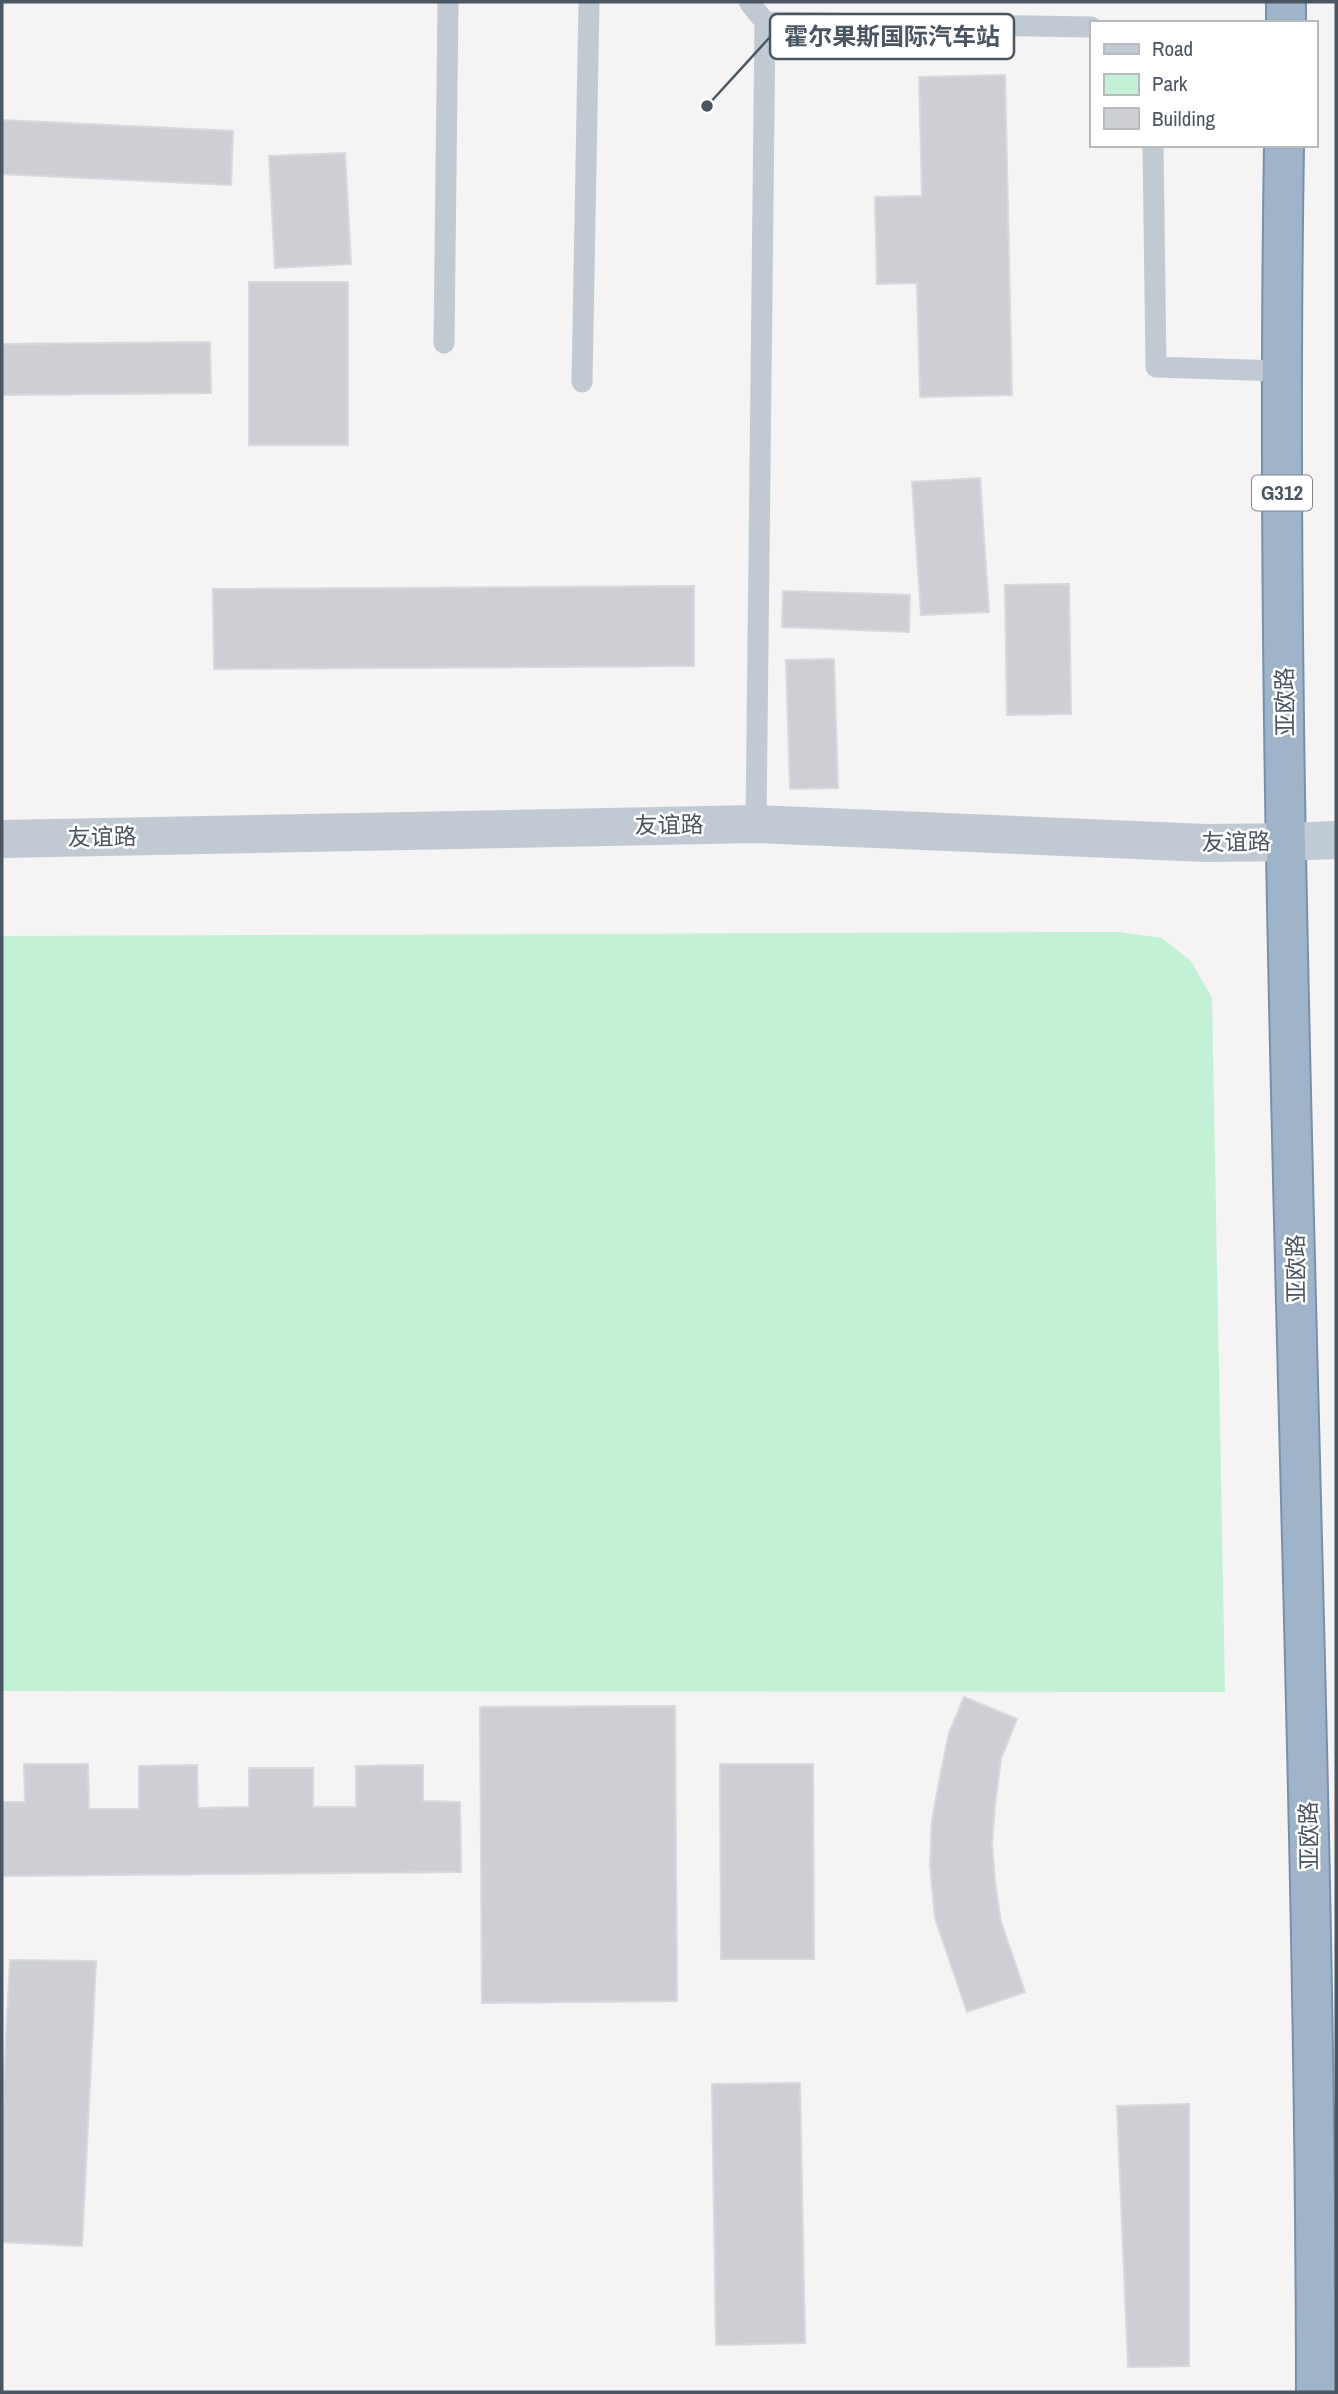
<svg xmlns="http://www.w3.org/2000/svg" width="1338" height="2394" viewBox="0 0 1338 2394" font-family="'Archivo Narrow','Noto Sans SC',sans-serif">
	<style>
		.green { fill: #c3f1d5 }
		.building { fill: #cdcfd5; stroke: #d7d9de; stroke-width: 2 }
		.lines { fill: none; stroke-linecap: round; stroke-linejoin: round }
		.trunk-casing { stroke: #7690ad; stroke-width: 42 }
		.service { stroke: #c1cad2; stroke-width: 21 }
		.tertiary { stroke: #c1cad2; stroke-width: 38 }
		.secondary { stroke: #c1cbd6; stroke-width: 38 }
		.trunk { stroke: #9fb4c9; stroke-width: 38 }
		.labels { text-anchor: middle; stroke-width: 5; stroke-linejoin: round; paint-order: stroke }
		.shield { fill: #fff; stroke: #808990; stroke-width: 2 }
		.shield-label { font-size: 21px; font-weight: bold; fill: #4a5661 }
		.street-label { font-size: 23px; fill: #4a5661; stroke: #fff }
		.leader { fill: none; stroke: #4a5661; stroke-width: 2.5 }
		.callout-dot { fill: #4a5661; stroke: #fff; stroke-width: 2.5 }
		.callout { fill: #fff; stroke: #4a5661; stroke-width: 2.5 }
		.callout-label { font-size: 24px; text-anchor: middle; font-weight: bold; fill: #4a5661 }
	</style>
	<rect width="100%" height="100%" fill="#f5f3f3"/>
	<path class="green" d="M1118 932 1162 938 1191 961 1212 998 1225 1692 2 1691V936Z"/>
	<path class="building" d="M1005 75 1012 395 920 397 917 283 877 284 875 197 922 196 919 77Z
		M2 120 233 131 231 185 2 174Z
		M345 153 351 264 275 268 269 156Z
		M249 282H348V445H249Z
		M210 342 211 393 2 395V344Z
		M980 478 989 612 921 615 912 482Z
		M1069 584 1071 714 1007 715 1005 585Z
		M694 586V666L214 669 213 589Z
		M783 591 910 595 909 632 782 627Z
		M834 659 838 788 790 789 786 660Z
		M964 1697 1017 1719 1001 1759 995 1805 992 1844 995 1882 1001 1922 1025 1992 967 2012 935 1918 930 1865 932 1820 941 1772 949 1733Z
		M675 1706 677 2001 482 2003 480 1707Z
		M24 1764H88L89 1809H139V1766L197 1765 198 1808 249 1807V1768H313V1807H356V1766L423 1765V1801L460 1802 461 1872 2 1876V1802H25Z
		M720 1764H813L814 1959H721Z
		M10 1960 96 1961 82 2246 2 2242V2114Z
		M800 2083 805 2343 716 2345 712 2084Z
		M1189 2104V2366L1128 2367 1117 2106Z"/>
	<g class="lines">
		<g class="trunk-casing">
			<path id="trunk" d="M1286 2V23
				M1284 145C1272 894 1315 1643 1316 2392"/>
		</g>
		<path class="service" d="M749 2 765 22 756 824
			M765 22 1091 27
			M1153 145 1156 367 1280 371
			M444 343 448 2
			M582 382 589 2"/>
		<path class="tertiary" d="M2 839 756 824 1206 843 1287 842"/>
		<path class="secondary" d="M1287 842 1336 840"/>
		<use href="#trunk" class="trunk"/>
	</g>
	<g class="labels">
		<rect class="shield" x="1252" y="475.5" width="60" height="35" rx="5"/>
		<g class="shield-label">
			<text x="1282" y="500">G312</text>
		</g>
		<g class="street-label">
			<text transform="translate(1285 702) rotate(-91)" y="8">亚欧路</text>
			<text transform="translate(669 825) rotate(-1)" y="8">友谊路</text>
			<text transform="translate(102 837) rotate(-1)" y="8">友谊路</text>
			<text transform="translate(1236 842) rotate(-1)" y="8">友谊路</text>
			<text transform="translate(1296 1269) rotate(-91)" y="8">亚欧路</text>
			<text transform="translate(1309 1836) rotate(-91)" y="8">亚欧路</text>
		</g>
	</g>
	<path class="leader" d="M707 106L770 37"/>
	<circle class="callout-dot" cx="707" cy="106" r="7"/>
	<rect class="callout" x="770" y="14" width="244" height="45" rx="7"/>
	<g class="callout-label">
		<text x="892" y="45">霍尔果斯国际汽车站</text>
	</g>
	<rect width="1338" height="2394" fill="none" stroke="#4a5661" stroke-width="7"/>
	<rect x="1090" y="21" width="228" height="126" fill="#ffffff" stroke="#b7bbc0" stroke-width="2"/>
	<rect x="1104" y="44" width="35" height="10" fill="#c1cbd6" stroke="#b7bbc0" stroke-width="2"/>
	<text x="1152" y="56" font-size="21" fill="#4a5661">Road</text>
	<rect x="1104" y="74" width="35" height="21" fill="#c3f1d5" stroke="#b7bbc0" stroke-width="2"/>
	<text x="1152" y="91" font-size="21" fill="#4a5661">Park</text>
	<rect x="1104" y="108" width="35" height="21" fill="#cdcfd5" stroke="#b7bbc0" stroke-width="2"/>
	<text x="1152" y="126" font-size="21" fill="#4a5661">Building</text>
</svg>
